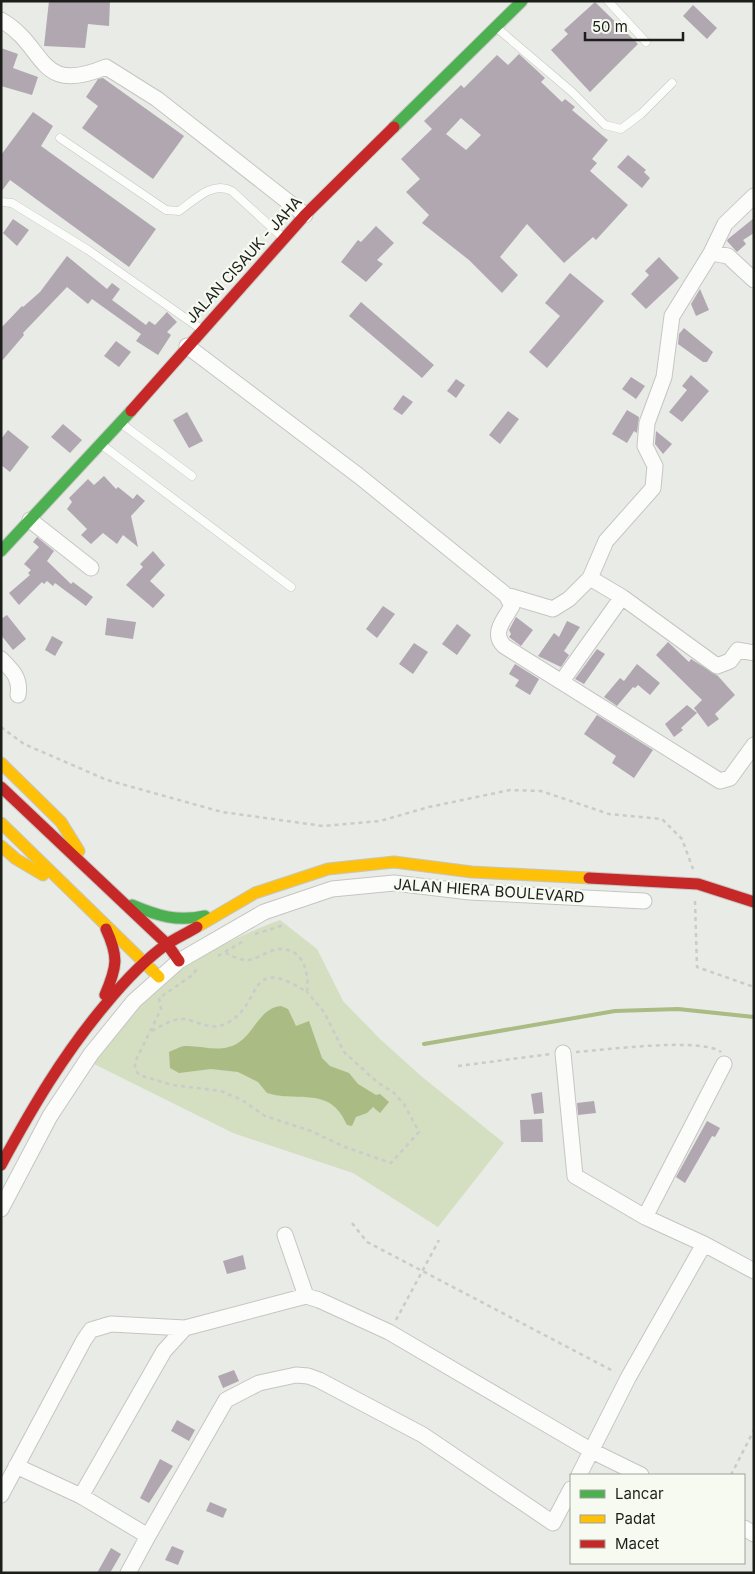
<svg xmlns="http://www.w3.org/2000/svg" width="755" height="1574" viewBox="0 0 755 1574" font-family="Inter,sans-serif">
	<style>
		.green { fill: #d4dec0 }
		.water { fill: #aabb84 }
		.lines { fill: none; stroke-linecap: round; stroke-linejoin: round }
		.stream { stroke: #aabb84; stroke-width: 4 }
		.building { fill: #b0a7b1; fill-rule: evenodd }
		.lane-casing { stroke: #c5c6c3; stroke-width: 9 }
		.street-casing { stroke: #c5c6c3; stroke-width: 17 }
		.fast-casing { stroke: #c5c6c3; stroke-width: 13 }
		.slow-casing { stroke: #c5c6c3; stroke-width: 13 }
		.jam-casing { stroke: #c5c6c3; stroke-width: 13 }
		.path { stroke: #cbcbcb; stroke-width: 2.5; stroke-dasharray: 4 4; stroke-linecap: butt }
		.lane { stroke: #fcfcfb; stroke-width: 8 }
		.street { stroke: #fcfcfb; stroke-width: 15 }
		.fast { stroke: #4caf50; stroke-width: 11 }
		.slow { stroke: #ffc107; stroke-width: 11 }
		.jam { stroke: #c62828; stroke-width: 11 }
		.labels { text-anchor: middle; stroke-width: 4.5; stroke-linejoin: round; paint-order: stroke }
		.street-label { font-size: 15px; fill: #1c1e1a; stroke: #f7faf1 }
	</style>
	<rect width="100%" height="100%" fill="#e9ebe6"/>
	<path class="green" d="M280 920 317 949 343 1001 380 1039 421 1076 504 1143 438 1227 353 1173 233 1133 92 1063C103 1048 113 1030 126 1017 168 972 223 941 280 920Z"/>
	<path class="water" d="M281 1006 288 1009 296 1026 309 1021 322 1058 330 1066 349 1073 358 1084 376 1095 380 1094 389 1102 380 1113 373 1107 367 1113 356 1117 352 1126 347 1125C330 1085 299 1103 267 1093L258 1082 238 1072 211 1069 179 1073 170 1068 169 1052C174 1050 179 1047 184 1046 203 1045 220 1054 238 1043 255 1032 260 1008 281 1006Z"/>
	<g class="lines">
		<path class="stream" d="M424 1044 615 1011 678 1009 754 1017"/>
	</g>
	<path class="building" d="M49 1H110L109 26 88 24 85 48 44 46Z
		M595 2 638 44 590 92 551 50 568 34 564 30Z
		M693 5 717 28 707 39 683 16Z
		M1 48 18 54 13 68 38 77 32 95 1 86Z
		M519 54 545 78 541 82 562 102 565 99 575 107 572 110 608 140 592 159 597 163 590 171 628 205 596 240 593 237 564 263 527 224 500 257 518 275 502 293 469 260 422 223 429 215 406 192 420 179 401 159 432 129 424 121 461 85 464 88 497 55 508 65ZM461 118 481 135 466 150 446 134Z
		M103 78 184 136 153 179 82 128 98 106 86 97 98 79Z
		M33 112 53 126 41 146 156 229 129 267 10 180 1 192V155Z
		M628 155 646 170 644 172 650 178 642 188 617 167Z
		M754 218V233L743 240 746 244 737 252 727 241 728 239Z
		M13 219 29 230 17 246 3 233Z
		M376 226 394 243 377 260 383 264 366 282 341 262 358 240 361 242Z
		M67 256 107 289 112 283 120 289 112 300 146 325 149 321 155 325 167 312 177 322 167 332 171 335 158 355 136 341 141 334 92 299 88 304 67 287 23 333 24 335 1 362V328L22 306 23 307 40 292Z
		M659 257 679 278 646 309 631 294 649 275 645 271Z
		M570 273 604 301 547 368 529 352 560 316 545 303Z
		M700 289 709 310 696 316 691 304Z
		M361 302 434 365 422 378 349 316Z
		M684 328 713 352 707 362H703L678 344 679 334Z
		M116 341 131 352 119 367 104 356Z
		M691 375 709 391 682 422 669 412 687 390 682 386Z
		M631 377 645 386 636 399 622 389Z
		M456 379 465 385 456 398 447 391Z
		M403 395 413 402 402 415 393 409Z
		M627 410 639 417 637 433 634 431 627 443 612 434Z
		M508 411 519 419 500 444 489 435Z
		M187 412 203 441 189 448 173 420Z
		M63 424 82 440 70 453 51 437Z
		M8 430 29 447 10 472 1 465V439Z
		M656 431 672 444 663 454 655 444Z
		M104 476 116 489 118 487 133 499 137 494 145 501 131 516 138 547 123 535 117 544 103 533 91 544 81 535 87 529 67 509 72 502 69 498 88 479 94 485Z
		M37 537 54 551 47 561 71 584 73 582 93 597 86 606 55 583 53 586 47 581 44 584 42 582 19 605 9 593 30 575 28 573 31 570 24 564 39 547 33 542Z
		M153 551 165 565 150 581 165 595 153 608 126 585 143 567 140 564Z
		M383 606 395 614 377 638 366 629Z
		M7 615 26 639 13 650 1 635V619Z
		M516 617 533 630 521 646 509 637 511 634 509 630Z
		M107 618 136 622 133 639 105 635Z
		M567 621 580 627 564 651 569 655 561 667 538 656 554 633 559 637Z
		M457 624 471 635 457 655 442 644Z
		M52 636 63 642 55 656 45 650Z
		M668 642 689 662 691 659 718 676 735 695 715 714 719 719 708 727 694 708 702 700 656 655Z
		M414 643 428 652 413 674 399 664Z
		M597 649 605 654 584 684 575 679Z
		M515 664 539 679 530 695 515 686 519 680 509 674Z
		M637 664 660 683 650 695 638 685 635 688 633 687 617 706 604 697 620 678 624 681Z
		M687 705 697 713 681 728 683 730 674 737 665 724Z
		M597 715 653 750 634 778 612 763 616 756 584 734Z
		M542 1092 544 1113 534 1114 531 1094Z
		M594 1101 596 1113 578 1115 577 1103Z
		M542 1119 543 1142H521L520 1120Z
		M707 1121 720 1128 715 1137 712 1136 685 1183 676 1177Z
		M243 1255 246 1269 227 1274 223 1261Z
		M234 1370 239 1381 223 1388 218 1376Z
		M177 1420 195 1430 189 1441 171 1431Z
		M160 1459 173 1466 149 1503 140 1498Z
		M210 1502 227 1509 223 1518 206 1511Z
		M172 1546 184 1551 178 1565 165 1560Z
		M111 1548 121 1554 110 1573H97Z"/>
	<g class="lines">
		<g class="lane-casing">
			<path id="lane" d="M608 1 646 42
				M497 28 572 92 605 125 621 129 641 114 672 83
				M60 138 166 210 179 211C196 199 212 181 232 191L282 237
				M1 202 12 203 88 250 201 329
				M122 424 192 476
				M102 445 291 587"/>
		</g>
		<g class="street-casing">
			<path id="street" d="M1 20C48 47 36 96 106 67L157 99 305 215
				M711 253 728 256 754 280
				M187 346 359 476 506 595 512 606C504 620 491 633 504 646L720 781 730 778 754 745
				M30 520 91 568
				M590 578 606 541 653 488 655 466 645 446 647 423 664 377 672 316 711 253 725 224 754 196
				M506 595 553 609 569 599 590 578 622 597 717 666 730 661 738 650 754 653
				M1 659C12 670 21 678 18 695
				M562 681 622 597
				M563 1053 575 1176 645 1217 704 1244 754 1271
				M1 1209 50 1116 91 1054 134 1001 179 961 264 912 332 889 394 883 470 892 644 901
				M645 1217 724 1064
				M285 1235 306 1296
				M16 1466 81 1496 148 1536 128 1573
				M579 1475 628 1378 704 1244
				M1 1495 84 1340 91 1330 111 1324 185 1328
				M81 1496 164 1351 185 1328 306 1296 319 1300 389 1332 592 1451 641 1475
				M744 1528 754 1534
				M148 1536 226 1400 259 1383 296 1375 308 1376 319 1380 423 1435 553 1523 571 1489"/>
		</g>
		<g class="fast-casing">
			<path id="fast" d="M394 127 522 1
				M1 551 131 411
				M132 905C158 916 177 922 205 916"/>
		</g>
		<g class="slow-casing">
			<path id="slow" d="M1 763 61 822 79 851
				M1 823 159 977
				M1 846 16 859 43 875
				M197 927 255 893 328 869 394 862 472 872 589 878"/>
		</g>
		<g class="jam-casing">
			<path id="jam" d="M131 411 305 215 394 127
				M1 787 167 944 179 961
				M589 878 698 884 754 902
				M105 995C117 967 119 957 106 929
				M1 1165C32 1108 63 1055 105 1005 123 983 143 961 167 944 176 938 187 933 197 927"/>
		</g>
		<path class="path" d="M1 727 24 744 107 780 222 812 323 826 380 821 429 807 510 790 541 791 609 814 662 819 682 839 693 869
			M695 901 697 967 754 987
			M255 934 284 925
			M218 956 242 942
			M162 996 194 974 197 967
			M159 998 161 1009 135 1062V1069L139 1075 172 1085 221 1091 242 1100 265 1116 311 1131 345 1147 391 1163 419 1132 404 1104 394 1093 377 1082 344 1052 324 1012 307 992
			M152 1031C161 1026 173 1018 184 1019 198 1021 211 1031 225 1024 265 1006 244 952 307 992 309 973 304 948 279 949 269 950 259 958 249 960 241 961 233 956 226 953
			M576 1052C605 1050 701 1037 721 1052
			M458 1066 551 1054
			M352 1223 367 1242 615 1372
			M396 1320 439 1240
			M731 1475 754 1430"/>
		<use href="#lane" class="lane"/>
		<use href="#street" class="street"/>
		<use href="#fast" class="fast"/>
		<use href="#slow" class="slow"/>
		<use href="#jam" class="jam"/>
	</g>
	<g class="labels">
		<g class="street-label">
			<text transform="translate(244 260) rotate(-48)" y="5">JALAN CISAUK - JAHA</text>
			<text transform="translate(489 891) rotate(4)" y="5">JALAN HIERA BOULEVARD</text>
		</g>
	</g>
	<rect width="755" height="1574" fill="none" stroke="#1c1e1a" stroke-width="5"/>
	<rect x="570" y="1474" width="175" height="90" fill="#f7faf1" stroke="#9fa29b"/>
	<rect x="580" y="1490" width="25" height="8" fill="#4caf50" stroke="#9fa29b"/>
	<text x="615" y="1499" font-size="15" fill="#1c1e1a">Lancar</text>
	<rect x="580" y="1515" width="25" height="8" fill="#ffc107" stroke="#9fa29b"/>
	<text x="615" y="1524" font-size="15" fill="#1c1e1a">Padat</text>
	<rect x="580" y="1540" width="25" height="8" fill="#c62828" stroke="#9fa29b"/>
	<text x="615" y="1549" font-size="15" fill="#1c1e1a">Macet</text>
	<path d="M585 32v8h98v-8" fill="none" stroke="#1c1e1a" stroke-width="2.5"/>
	<text x="592" y="32" font-size="15" fill="#1c1e1a" stroke="#f7faf1" stroke-width="4" paint-order="stroke">50 m</text>
</svg>
